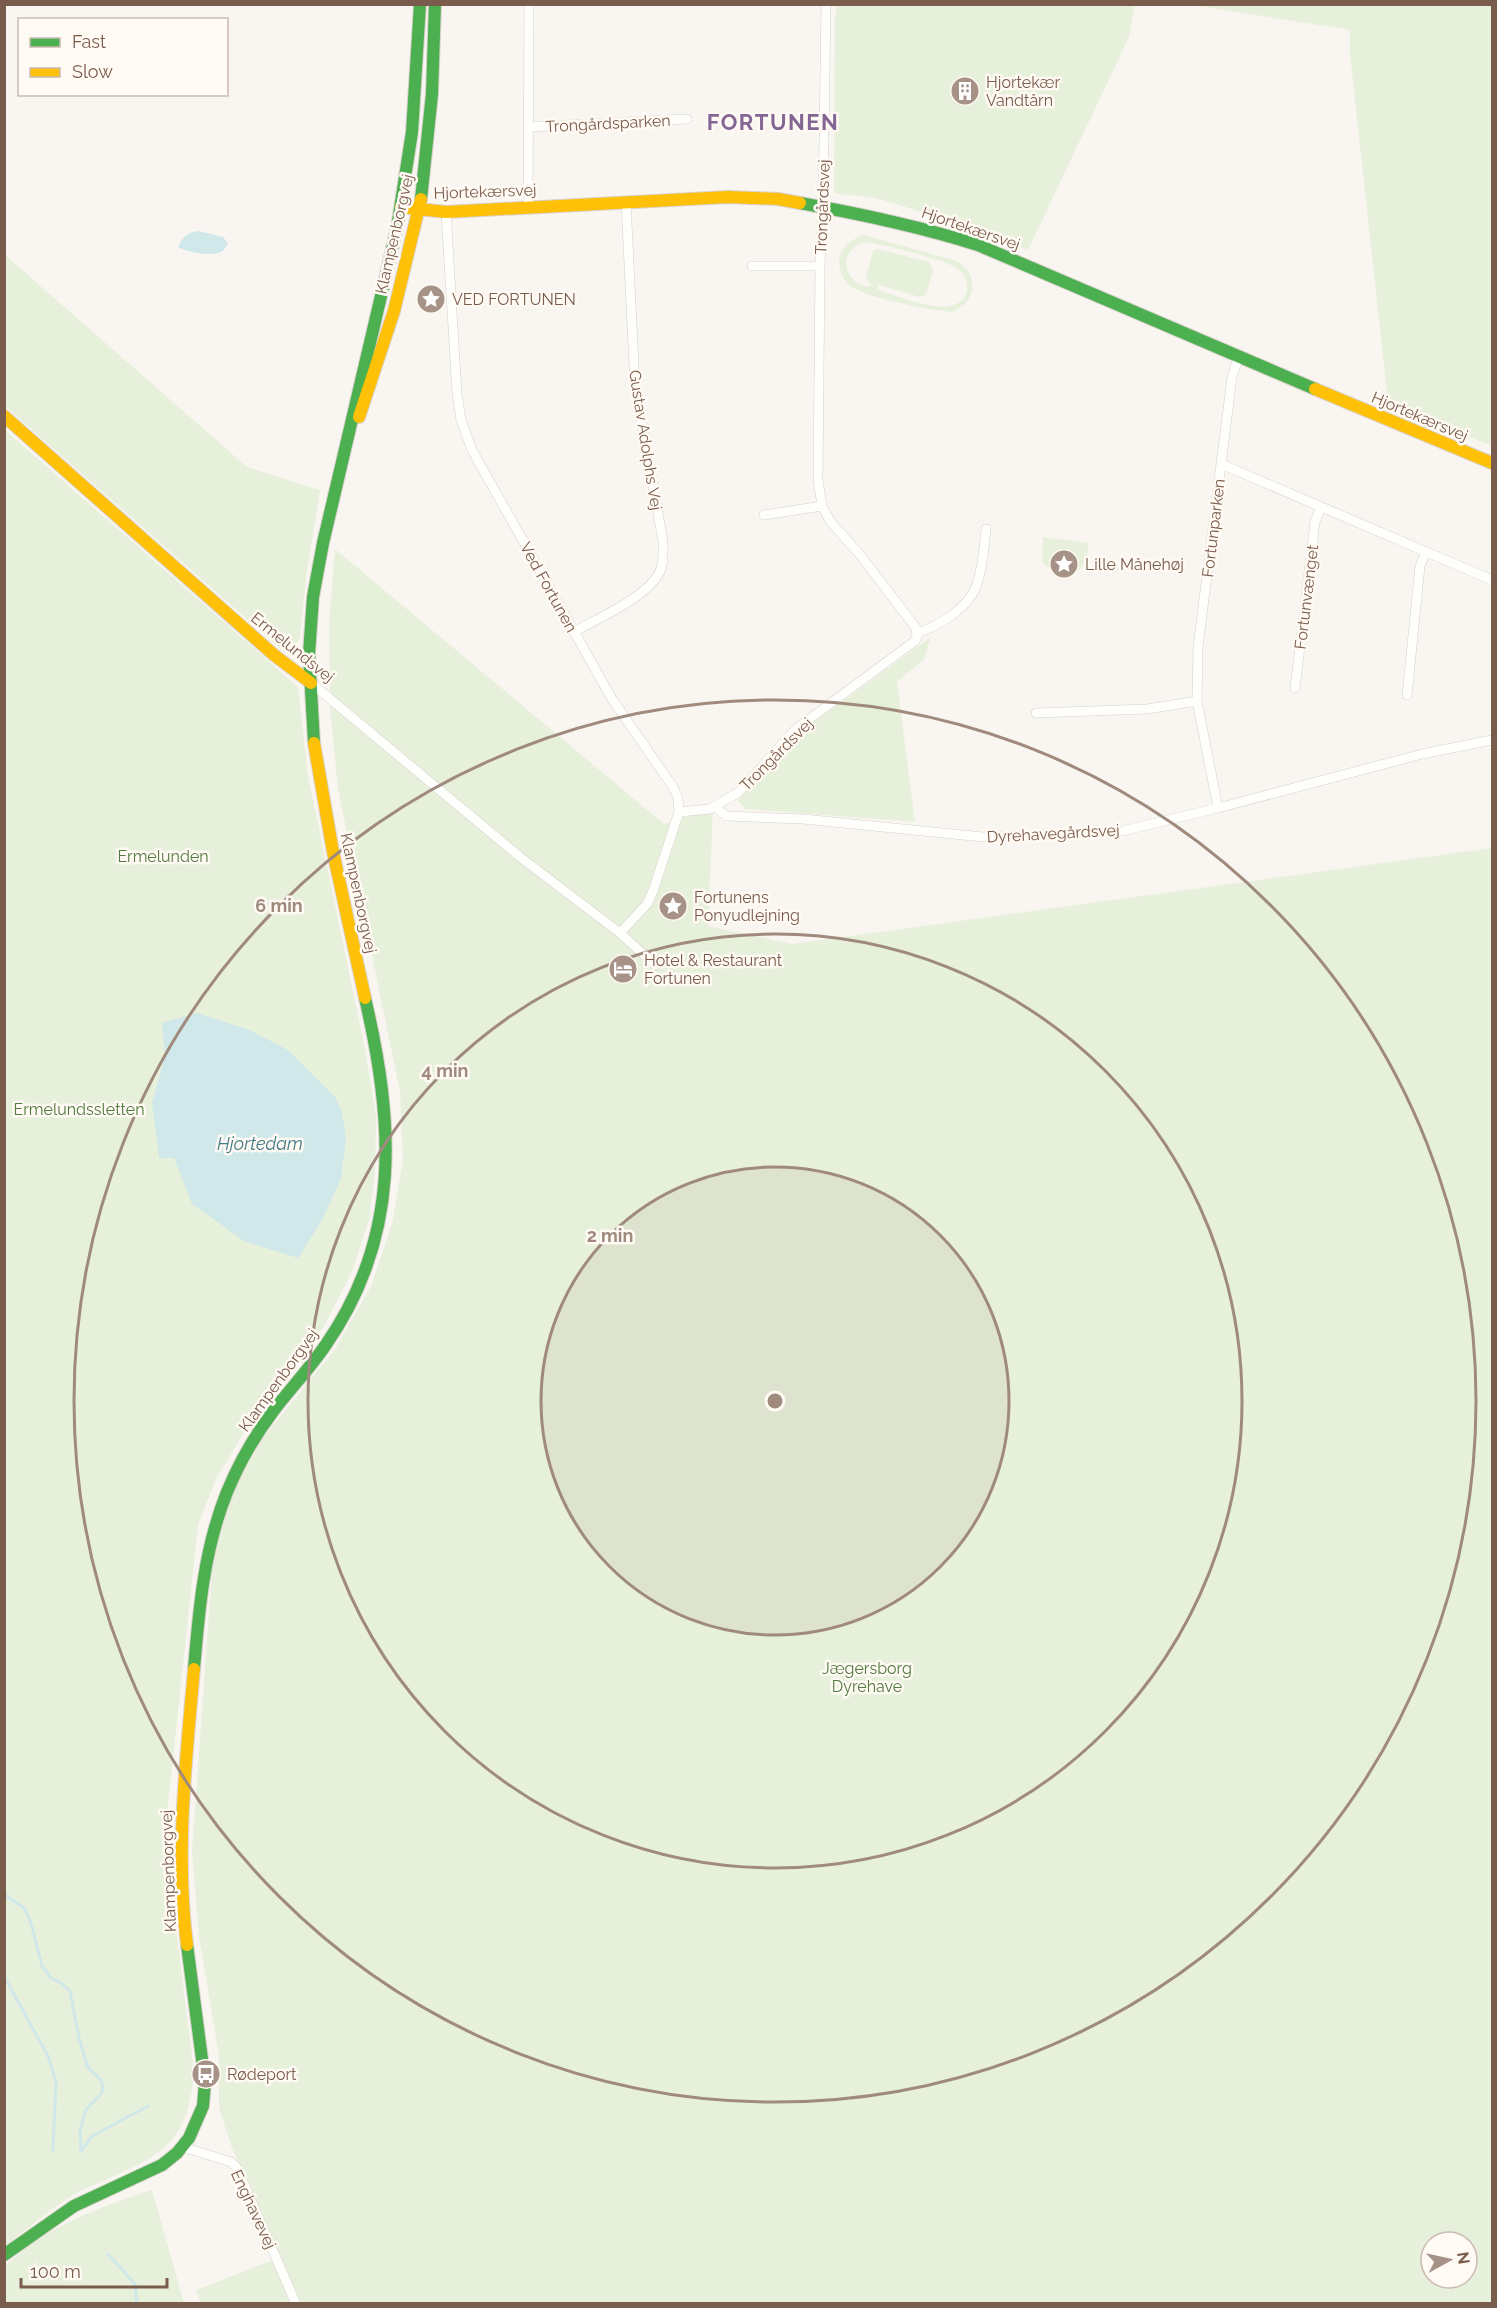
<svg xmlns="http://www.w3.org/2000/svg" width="1497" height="2308" viewBox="0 0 1497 2308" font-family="Raleway,sans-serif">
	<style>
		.green { fill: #e7f0db; fill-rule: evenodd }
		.water { fill: #d0e8ea }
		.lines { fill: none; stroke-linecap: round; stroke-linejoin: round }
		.stream { stroke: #d0e8ea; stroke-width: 3 }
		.street-casing { stroke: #d7d1cb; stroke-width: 10 }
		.fast-casing { stroke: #d9d2cb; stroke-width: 14 }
		.slow-casing { stroke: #d9d2cb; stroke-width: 14 }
		.street { stroke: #fefefd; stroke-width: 9 }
		.fast { stroke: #4caf50; stroke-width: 12 }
		.slow { stroke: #ffc107; stroke-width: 12 }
		.ring { fill: none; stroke: #9f8a7d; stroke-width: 3 }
		.labels { text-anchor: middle; stroke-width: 5; stroke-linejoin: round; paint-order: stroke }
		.poi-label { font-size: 16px; fill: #7a5c4d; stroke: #fffaf3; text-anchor: start }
		.street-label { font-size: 16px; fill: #7a5c4d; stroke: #fffaf3 }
		.park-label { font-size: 16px; fill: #537a41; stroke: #fffaf3 }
		.water-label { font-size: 18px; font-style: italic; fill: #437c86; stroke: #fffaf3 }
		.district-label { font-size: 22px; font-weight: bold; letter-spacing: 1.5px; fill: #846695; stroke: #fffaf3 }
		.centre { fill: #9f8a7d; stroke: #fffaf3; stroke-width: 3 }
		.ring-label { font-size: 18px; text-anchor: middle; font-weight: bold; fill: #9f8a7d; stroke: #fffaf3; stroke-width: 5; stroke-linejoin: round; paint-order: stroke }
	</style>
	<rect width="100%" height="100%" fill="#f9f5f0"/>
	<path class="green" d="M1338 4 1344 6 1345 4 1492 5V446L1388 402 1350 54V30L1193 5Z
		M837 5H1135L1129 37 1028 250 962 224 876 198 834 193 835 18Z
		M863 235 957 261C961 264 965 267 968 271 979 287 968 309 950 312 928 309 861 298 847 283 842 277 839 269 839 261 840 247 851 240 863 235ZM865 242C882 244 947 260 958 269 965 274 968 281 967 289 962 325 898 296 877 289L879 285 920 297 926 295 933 270 929 262 877 249 873 251 866 278 871 284 870 287C842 283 837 250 865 242Z
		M5 255 247 467 320 490 306 577 300 638 293 648 282 650 5 406Z
		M5 430 298 687 308 775 365 1049 376 1115 375 1172 369 1221 352 1272 323 1328 256 1413 216 1479 198 1525 168 1805 170 1881 194 2073C187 2141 166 2153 108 2179 97 2184 85 2188 75 2194 50 2209 27 2229 5 2246Z
		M1043 537 1088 543 1087 561 1076 573 1057 575 1042 562Z
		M335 549 664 824 713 808 708 926 792 944 1492 848V2303L201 2304 196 2290 281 2257 232 2148 219 2108V2056L199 1936 192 1852 212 1570 229 1498 263 1438 335 1349 371 1286 392 1224 403 1160 400 1092 338 789 330 708 329 623ZM1431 2242H1467V2278H1431Z
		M931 637 924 659 897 682 915 822 745 809 738 800 788 741Z
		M152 2190 184 2303H5V2267C43 2227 100 2207 152 2190Z"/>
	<path class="water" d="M198 231 223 237 228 243C225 248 224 252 218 253 208 256 187 252 178 247 183 236 187 233 198 231Z
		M197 1013 249 1030 288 1050 335 1097 342 1112 346 1138 341 1179 322 1220 298 1258 244 1241 192 1204 174 1158H159L152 1103 165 1056 162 1023Z"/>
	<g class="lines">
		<path class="stream" d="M4 1894 24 1908 31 1923 42 1966 51 1978 61 1983 70 1991 79 2038 88 2068 101 2080 103 2089 101 2094 85 2111 80 2132 81 2151
			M4 1976 48 2056 56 2082 53 2150
			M81 2151 92 2136 148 2106
			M108 2254 135 2284 137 2304"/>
		<g class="street-casing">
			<path id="street" d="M529 127 687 119
				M528 206 529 4
				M446 212 457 394 461 420 472 450 612 699 673 787 678 798 679 812 653 891 647 904 620 933
				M752 266H820
				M1221 464 1492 580
				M764 515 822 506
				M574 632C598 618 651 596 661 569 664 560 663 550 663 541L635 387 626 202
				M918 633C940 625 970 607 977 584 983 567 984 547 986 529
				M311 683 520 857 620 933 655 965
				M1295 688 1315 522 1321 507
				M1407 695 1420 566 1426 552
				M1036 713 1147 709 1197 701
				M715 807 726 816 803 819 983 837 1106 832 1122 831 1218 808 1422 754 1492 740
				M1218 808 1197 701 1198 647 1232 377 1239 356
				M679 812 710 809 739 792 796 729 915 641 917 637 916 628 861 556 830 521 822 506 818 480 820 266 823 206 826 4
				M183 2147 231 2162 237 2168 296 2304"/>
		</g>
		<g class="fast-casing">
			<path id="fast" d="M421 199 432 94 435 4
				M800 203C861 214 919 226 978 245L1315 389
				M314 743 309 654 313 597 323 543 397 228 412 132 420 4
				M194 1669C199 1609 204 1549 227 1492 239 1463 255 1435 274 1410 291 1388 310 1368 325 1346 402 1236 394 1122 365 998
				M4 2255 74 2206 162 2165 177 2153 189 2138 203 2106 205 2082 187 1945"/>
		</g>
		<g class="slow-casing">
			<path id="slow" d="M401 207 446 212 728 197 778 199 800 203
				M1315 389 1492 463
				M4 416 274 655 311 683
				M359 417 394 311 421 199
				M314 743 333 852 365 998
				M187 1945C175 1852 186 1761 194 1669"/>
		</g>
		<use href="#street" class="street"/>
		<use href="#fast" class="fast"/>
		<use href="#slow" class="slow"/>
	</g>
	<circle cx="775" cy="1401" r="234" fill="#9f8a7d" fill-opacity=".12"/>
	<g class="ring">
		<circle cx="775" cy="1401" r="234"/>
		<circle cx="775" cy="1401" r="467"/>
		<circle cx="775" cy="1401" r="701"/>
	</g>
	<defs>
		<g id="building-disc" transform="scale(1.5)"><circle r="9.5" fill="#a69286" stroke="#fffaf3"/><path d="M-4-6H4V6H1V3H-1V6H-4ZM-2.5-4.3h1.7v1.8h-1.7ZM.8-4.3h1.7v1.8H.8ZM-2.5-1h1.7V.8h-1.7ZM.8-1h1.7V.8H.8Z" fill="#fff"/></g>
		<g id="sight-disc" transform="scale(1.5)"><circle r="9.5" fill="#a69286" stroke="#fffaf3"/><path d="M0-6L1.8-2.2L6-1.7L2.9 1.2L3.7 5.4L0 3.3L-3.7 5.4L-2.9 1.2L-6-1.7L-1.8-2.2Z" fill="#fff"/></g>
		<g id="hotel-disc" transform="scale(1.5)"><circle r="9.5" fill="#a69286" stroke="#fffaf3"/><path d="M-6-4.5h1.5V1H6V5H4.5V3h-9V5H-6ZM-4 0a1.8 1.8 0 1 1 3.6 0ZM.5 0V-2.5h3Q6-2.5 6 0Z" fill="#fff"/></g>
		<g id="bus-disc" transform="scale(1.5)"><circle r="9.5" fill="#a69286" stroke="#fffaf3"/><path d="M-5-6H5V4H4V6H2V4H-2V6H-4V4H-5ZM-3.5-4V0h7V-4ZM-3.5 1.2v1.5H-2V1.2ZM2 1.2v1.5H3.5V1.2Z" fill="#fff"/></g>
	</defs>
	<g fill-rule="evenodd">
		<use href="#building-disc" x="965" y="91"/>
		<use href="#sight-disc" x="431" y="299"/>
		<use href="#sight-disc" x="1064" y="564"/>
		<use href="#sight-disc" x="673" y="906"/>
		<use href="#hotel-disc" x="623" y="969"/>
		<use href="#bus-disc" x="206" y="2074"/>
	</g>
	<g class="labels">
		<g class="poi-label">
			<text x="986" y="88">Hjortekær<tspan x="986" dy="18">Vandtårn</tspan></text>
			<text x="452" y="305">VED FORTUNEN</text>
			<text x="1085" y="570">Lille Månehøj</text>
			<text x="694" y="903">Fortunens<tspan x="694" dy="18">Ponyudlejning</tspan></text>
			<text x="644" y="966">Hotel &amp; Restaurant<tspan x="644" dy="18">Fortunen</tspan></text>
			<text x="227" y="2080">Rødeport</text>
		</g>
		<g class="street-label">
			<text transform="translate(608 123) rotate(-3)" y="6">Trongårdsparken</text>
			<text transform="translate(485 191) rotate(-2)" y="6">Hjortekærsvej</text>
			<text transform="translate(822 207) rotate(-88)" y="6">Trongårdsvej</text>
			<text transform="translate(971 228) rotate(19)" y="6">Hjortekærsvej</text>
			<text transform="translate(394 234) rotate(-77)" y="6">Klampenborgvej</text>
			<text transform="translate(1420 416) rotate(23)" y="6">Hjortekærsvej</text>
			<text transform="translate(646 440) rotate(81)" y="6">Gustav Adolphs Vej</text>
			<text transform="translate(1213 528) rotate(-83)" y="6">Fortunparken</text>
			<text transform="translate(549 587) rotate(61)" y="6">Ved Fortunen</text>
			<text transform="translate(1306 597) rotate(-83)" y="6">Fortunvænget</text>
			<text transform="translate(293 647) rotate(39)" y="6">Ermelundsvej</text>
			<text transform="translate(776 754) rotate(-45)" y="6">Trongårdsvej</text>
			<text transform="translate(1053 833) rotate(-3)" y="6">Dyrehavegårdsvej</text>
			<text transform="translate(359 893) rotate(78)" y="6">Klampenborgvej</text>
			<text transform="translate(278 1380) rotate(-54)" y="6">Klampenborgvej</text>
			<text transform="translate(168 1871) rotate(-92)" y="6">Klampenborgvej</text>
			<text transform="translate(254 2209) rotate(65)" y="6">Enghavevej</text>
		</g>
		<g class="park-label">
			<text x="163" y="862">Ermelunden</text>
			<text x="79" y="1115">Ermelundssletten</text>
			<text x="867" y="1674">Jægersborg<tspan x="867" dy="18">Dyrehave</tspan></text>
		</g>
		<g class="water-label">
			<text x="260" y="1150">Hjortedam</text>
		</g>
		<g class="district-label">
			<text x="773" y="130">FORTUNEN</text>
		</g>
	</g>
	<circle cx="775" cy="1401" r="9" class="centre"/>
	<g class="ring-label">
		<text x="279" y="912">6 min</text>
		<text x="445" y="1077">4 min</text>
		<text x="610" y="1242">2 min</text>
	</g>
	<rect width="1497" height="2308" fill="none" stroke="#7a5c4d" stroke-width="12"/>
	<rect x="18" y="18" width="210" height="78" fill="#fffaf3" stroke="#cabbb1" stroke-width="1.5"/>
	<rect x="30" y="38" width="30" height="9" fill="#4caf50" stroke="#cabbb1" stroke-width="1.5"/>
	<text x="72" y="48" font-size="18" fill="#7a5c4d">Fast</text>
	<rect x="30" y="68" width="30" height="9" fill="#ffc107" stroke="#cabbb1" stroke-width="1.5"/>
	<text x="72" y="78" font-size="18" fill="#7a5c4d">Slow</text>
	<g transform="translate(1449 2260) rotate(82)"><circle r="28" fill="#fffaf3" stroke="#cabbb1" stroke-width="1.5"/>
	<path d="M0-4.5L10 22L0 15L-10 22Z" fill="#a69286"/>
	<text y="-9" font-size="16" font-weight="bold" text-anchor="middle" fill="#7a5c4d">N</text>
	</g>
	<path d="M21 2278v9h146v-9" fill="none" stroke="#7a5c4d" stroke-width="3"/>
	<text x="30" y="2278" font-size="18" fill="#7a5c4d" stroke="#fffaf3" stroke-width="4.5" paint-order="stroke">100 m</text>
</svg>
